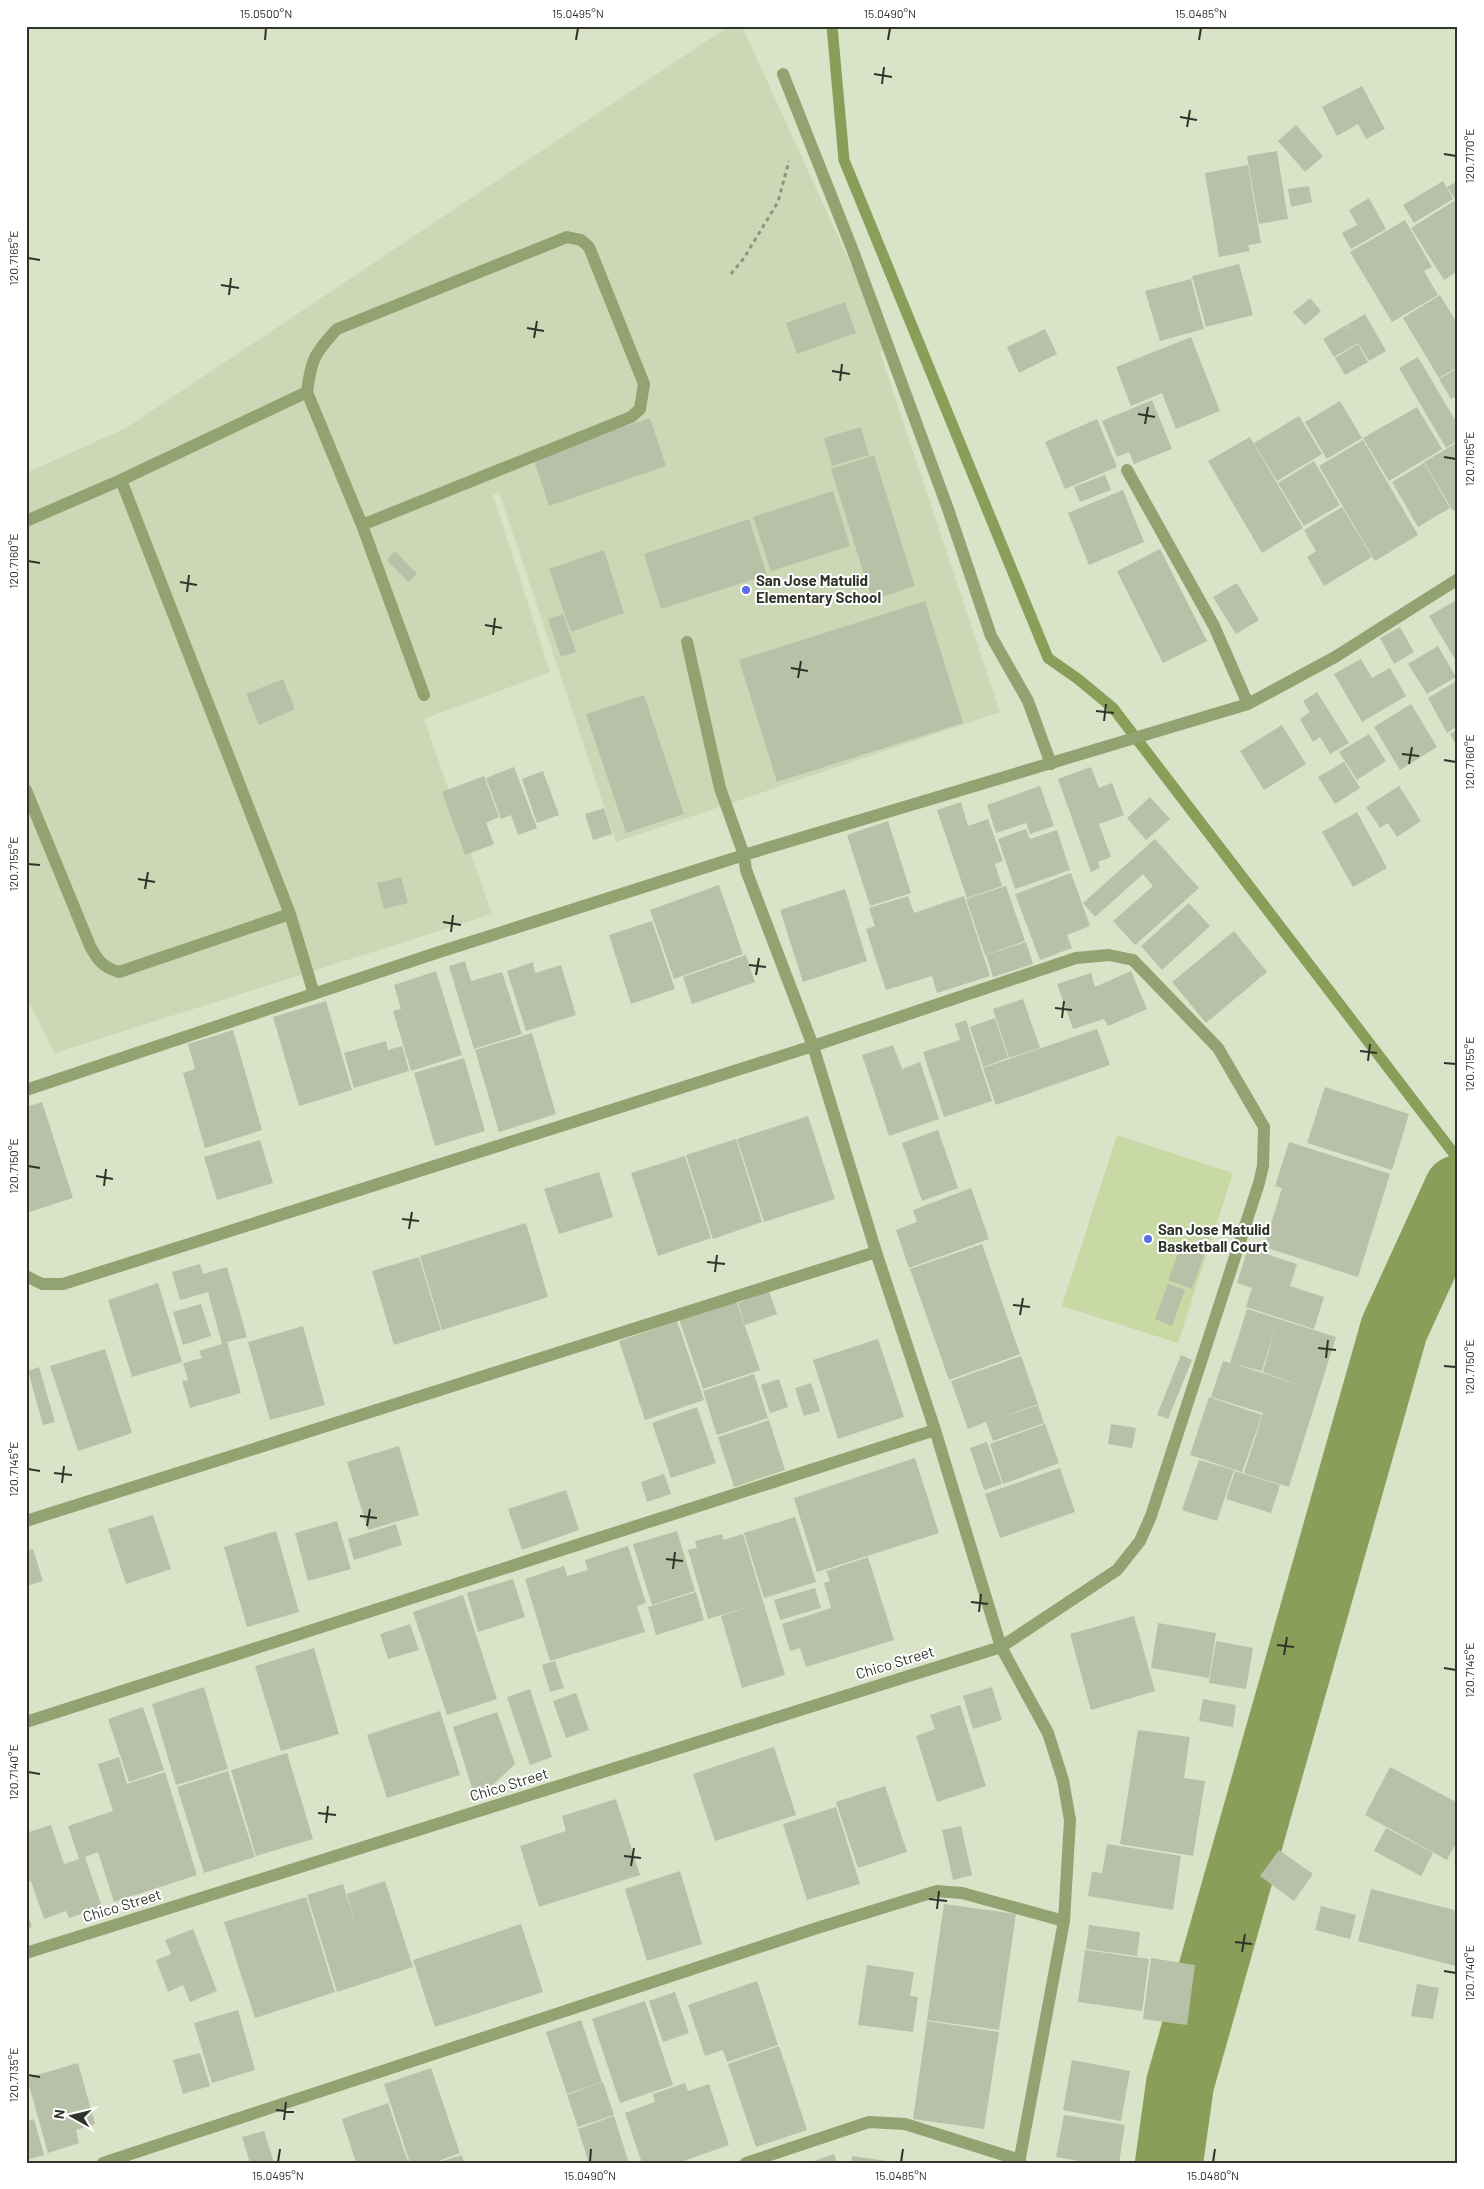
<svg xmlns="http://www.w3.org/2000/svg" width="1484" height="2189" viewBox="0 0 1484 2189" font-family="Barlow,sans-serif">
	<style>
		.built { fill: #ccd7b6 }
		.green { fill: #c8d9a6 }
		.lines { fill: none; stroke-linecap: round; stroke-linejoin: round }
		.stream { stroke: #899e59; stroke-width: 11 }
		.river { stroke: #899e59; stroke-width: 68 }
		.building { fill: #b8c1a8; fill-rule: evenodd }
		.path { stroke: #8c9380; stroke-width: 3; stroke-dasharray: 4 4; stroke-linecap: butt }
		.minor { stroke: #92a271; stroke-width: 12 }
		.ticks { fill: none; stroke: #303329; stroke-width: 2 }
		.poi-dot { fill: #5b6ee5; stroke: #fff; stroke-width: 2 }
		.labels { text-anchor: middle; stroke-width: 4; stroke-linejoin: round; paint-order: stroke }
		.poi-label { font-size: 15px; font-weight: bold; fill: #303329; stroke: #fff; text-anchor: start }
		.street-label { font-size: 15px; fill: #303329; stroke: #fff }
		.neatline { fill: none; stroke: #303329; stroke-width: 2 }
		.ticks-label { font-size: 12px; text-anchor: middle; fill: #303329 }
	</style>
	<rect width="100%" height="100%" fill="#d9e3c8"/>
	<path class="built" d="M729 26H742L889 348 880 352 1000 712 616 842 499 492 493 495 550 672 424 719 492 914 55 1053 26 998V473L126 428Z"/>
	<path class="green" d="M1117 1135 1233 1173 1178 1343 1062 1306Z"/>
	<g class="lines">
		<path class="stream" d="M832 26 844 160 1048 658 1078 679 1113 708 1458 1159"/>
		<path class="river" d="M1169 2163 1180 2084 1394 1329 1458 1189"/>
	</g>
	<path class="building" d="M1362 86 1385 129 1366 139 1358 124 1337 136 1322 107Z
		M1296 125 1323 156 1305 172 1278 141Z
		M1277 151 1288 219 1259 224 1247 156Z
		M1248 165 1261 243 1248 245 1250 251 1219 257 1205 173Z
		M1443 181 1453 199 1414 223 1403 205Z
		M1458 181V204L1447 187Z
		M1309 186 1312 202 1291 207 1288 189Z
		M1369 198 1386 229 1351 249 1342 233 1357 225 1349 210Z
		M1454 201 1458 207V271L1444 280 1411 228Z
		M1405 220 1432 267 1424 271 1438 295 1392 322 1350 252Z
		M1239 264 1253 315 1206 327 1192 276Z
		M1191 279 1204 329 1160 341 1145 291Z
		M1440 295 1458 325V367L1439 378 1403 318Z
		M1310 298 1321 311 1305 325 1293 312Z
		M845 302 856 333 797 354 786 323Z
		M1365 314 1386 351 1369 361 1358 343 1334 357 1323 339 1346 325 1352 334 1347 325Z
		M1045 329 1057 354 1019 373 1007 347Z
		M1191 337 1220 411 1176 429 1162 393 1131 406 1116 367Z
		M1358 344 1368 362 1345 375 1335 358Z
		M1418 357 1458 425V440L1446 448 1399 368Z
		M1458 368V404L1454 397 1451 399 1439 379Z
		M1152 400 1172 449 1134 464 1129 452 1117 457 1102 421Z
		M1340 401 1362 438 1327 459 1305 422Z
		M1417 407 1442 449 1389 481 1363 438Z
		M1299 416 1322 454 1277 481 1254 443Z
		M650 418 666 466 549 506 533 457Z
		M1097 419 1117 467 1065 489 1045 442Z
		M861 427 869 455 832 466 824 438Z
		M1250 437 1303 528 1262 553 1208 461Z
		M1363 440 1418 535 1375 561 1319 466Z
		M1458 442V508L1453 511 1424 462Z
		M874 455 915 586 872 600 831 469Z
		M1314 461 1340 505 1304 526 1278 483Z
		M1424 463 1450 508 1418 527 1392 482Z
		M1105 475 1111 490 1080 502 1074 487Z
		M1123 490 1144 542 1089 565 1068 513Z
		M833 491 850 546 771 571 753 517Z
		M1342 507 1372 557 1324 586 1307 557 1316 551 1304 530Z
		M749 519 767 575 661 609 644 554Z
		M1160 549 1207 641 1163 663 1117 571Z
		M604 550 624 613 571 632 549 569Z
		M395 551 417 574 408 582 387 560Z
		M1237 583 1259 620 1236 634 1213 597Z
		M1458 599V664L1429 616Z
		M925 601 963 723 777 782 739 660Z
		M563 614 576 652 561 657 548 619Z
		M1400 627 1414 652 1394 664 1380 638Z
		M1438 646 1456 677 1427 694 1408 664Z
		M1361 659 1372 678 1390 668 1406 696 1362 722 1334 674Z
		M283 679 295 709 259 725 246 694Z
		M1458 680V726L1447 733 1428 698Z
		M1317 692 1349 743 1330 754 1320 737 1313 742 1300 719 1310 712 1303 701Z
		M644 695 684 814 626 833 586 714Z
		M1411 704 1437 747 1400 770 1374 727Z
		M1282 725 1306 764 1264 790 1240 751Z
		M1458 729V749L1450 734Z
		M1369 734 1386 761 1357 780 1339 752Z
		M1344 762 1360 788 1335 804 1318 777Z
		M514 767 537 828 518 835 511 815 501 819 486 778Z
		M1091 767 1099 788 1112 783 1124 815 1099 824 1111 857 1098 862 1100 868 1091 872 1058 779Z
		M543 771 559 815 537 823 522 779Z
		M484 776 499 817 486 823 494 844 465 855 442 792Z
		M1040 786 1054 826 1030 834 1026 823 996 833 987 805Z
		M1399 786 1421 821 1397 837 1388 823 1380 828 1366 807Z
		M1150 797 1170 819 1146 840 1127 818Z
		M961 802 968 826 988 819 1003 861 995 864 1002 886 967 898 937 810Z
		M604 808 612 834 593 840 585 814Z
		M1357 812 1387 868 1353 887 1322 832Z
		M888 821 911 893 870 906 847 835Z
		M1026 829 1030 839 1057 830 1070 870 1015 889 998 839Z
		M1155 839 1199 888 1135 945 1113 921 1153 886 1143 874 1095 917 1083 903Z
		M1071 873 1090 926 1067 935 1072 948 1040 960 1015 894Z
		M401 877 408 903 384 909 377 883Z
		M719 885 743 954 674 979 650 910Z
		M1006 886 1025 941 985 955 966 899Z
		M845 889 867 961 803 982 780 910Z
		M908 896 914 913 964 896 990 976 937 993 932 976 886 990 866 929 875 926 869 908Z
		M1189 903 1210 926 1162 970 1141 946Z
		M652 921 675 989 631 1004 609 935Z
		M1234 931 1267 972 1206 1023 1172 982Z
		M1026 942 1033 964 993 977 986 955Z
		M746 955 755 982 692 1004 683 977Z
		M465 961 471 981 502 972 522 1034 474 1049 449 966Z
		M533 962 535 973 561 965 576 1015 526 1031 507 971Z
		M436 971 462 1055 411 1071 393 1011 401 1009 394 985Z
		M1131 971 1147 1009 1108 1026 1104 1019 1073 1029 1057 984 1091 973 1095 987Z
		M1023 999 1040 1048 1009 1058 993 1009Z
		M326 1001 352 1090 299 1106 273 1017Z
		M995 1018 1008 1058 983 1067 970 1027Z
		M966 1020 992 1101 944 1117 923 1052 960 1040 955 1024Z
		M1097 1029 1110 1065 996 1105 983 1068Z
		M233 1030 262 1130 205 1148 183 1073 195 1069 188 1044Z
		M532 1033 556 1114 499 1132 475 1050Z
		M386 1041 388 1050 402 1046 409 1071 354 1088 344 1053Z
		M893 1045 902 1069 920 1062 939 1119 889 1136 862 1055Z
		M464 1058 485 1131 435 1146 414 1073Z
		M1325 1087 1409 1114 1392 1170 1307 1143Z
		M42 1102 73 1198 26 1213V1107Z
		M808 1116 835 1199 764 1222 737 1139Z
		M938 1130 958 1188 922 1201 902 1143Z
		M736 1139 762 1222 713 1239 686 1155Z
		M260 1140 273 1183 217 1200 204 1157Z
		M1289 1142 1390 1174 1358 1277 1264 1247 1282 1188 1275 1186Z
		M685 1156 711 1238 658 1256 631 1173Z
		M599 1172 613 1217 559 1234 544 1189Z
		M971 1188 989 1239 909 1268 896 1230 917 1222 913 1210Z
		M526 1223 548 1297 442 1330 420 1256Z
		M982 1244 1020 1354 949 1380 910 1269Z
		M1181 1246 1204 1255 1192 1289 1168 1280Z
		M1248 1248 1297 1264 1290 1286 1324 1297 1314 1329 1246 1307 1252 1288 1237 1283Z
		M419 1257 441 1330 394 1345 372 1271Z
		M200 1264 203 1274 227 1267 247 1337 227 1342 241 1393 190 1408 182 1381 188 1380 183 1363 202 1358 199 1351 222 1344 208 1292 180 1300 172 1272Z
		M158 1283 182 1362 132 1377 108 1300Z
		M1168 1284 1185 1290 1172 1326 1155 1319Z
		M769 1291 777 1314 745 1325 738 1303Z
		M736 1300 760 1370 703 1389 679 1319Z
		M201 1304 211 1336 183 1345 173 1312Z
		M1247 1309 1336 1337 1289 1487 1244 1473 1263 1413 1211 1397 1223 1361 1230 1363ZM1276 1324 1263 1372 1303 1386 1234 1364 1262 1371Z
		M677 1321 704 1400 645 1420 619 1341Z
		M303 1326 325 1405 270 1420 248 1342Z
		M878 1339 904 1417 838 1439 813 1360Z
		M105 1349 132 1433 78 1451 50 1366Z
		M1181 1355 1192 1360 1168 1419 1157 1415Z
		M1021 1356 1038 1404 988 1422 1038 1405 1044 1423 993 1441 986 1422 968 1429 951 1381Z
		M39 1367 55 1422 43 1425 28 1371Z
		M754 1374 768 1418 717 1435 703 1391Z
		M779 1379 788 1407 770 1413 761 1385Z
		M811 1383 820 1411 804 1416 795 1388Z
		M1209 1397 1262 1415 1242 1472 1190 1455Z
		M697 1407 716 1463 671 1478 652 1423Z
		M769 1420 785 1470 734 1487 718 1437Z
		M1045 1424 1059 1463 1003 1484 990 1444Z
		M1111 1424 1136 1428 1132 1448 1108 1444Z
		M987 1442 1002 1484 984 1490 970 1448Z
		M399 1446 419 1515 368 1530 347 1462Z
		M915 1458 939 1533 817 1572 794 1498Z
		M1199 1460 1234 1470 1217 1521 1182 1510Z
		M1060 1468 1075 1512 1000 1538 985 1494Z
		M1235 1471 1280 1485 1271 1513 1226 1499Z
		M664 1474 671 1494 647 1502 641 1482Z
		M566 1490 579 1530 522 1550 508 1509Z
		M153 1515 171 1569 126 1584 108 1529Z
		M795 1517 816 1582 764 1598 744 1533Z
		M337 1521 351 1569 308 1581 295 1533Z
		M396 1524 402 1545 354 1560 348 1539Z
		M276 1531 299 1612 247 1627 224 1547Z
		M677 1531 695 1591 652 1605 633 1544Z
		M722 1534 723 1540 743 1534 785 1675 742 1688 721 1616 753 1605 708 1619 688 1550 697 1548 695 1541Z
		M628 1546 646 1603 637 1606 645 1632 550 1661 525 1579 564 1566 567 1576 588 1570 585 1560Z
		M33 1549 43 1581 26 1586V1551Z
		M868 1557 894 1640 806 1667 800 1648 790 1651 782 1624 831 1608 824 1583 830 1581 826 1571Z
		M513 1579 525 1617 478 1632 467 1593Z
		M815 1588 821 1608 780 1620 774 1600Z
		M696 1592 704 1620 656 1635 648 1607Z
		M463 1595 497 1699 447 1715 413 1612Z
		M1134 1616 1155 1691 1091 1710 1070 1634Z
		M1158 1623 1216 1633 1209 1678 1151 1668Z
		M410 1624 419 1650 388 1659 380 1634Z
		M1216 1641 1253 1648 1246 1689 1209 1683Z
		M314 1648 339 1734 281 1751 255 1666Z
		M555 1661 564 1688 550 1692 542 1665Z
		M204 1687 228 1769 176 1785 152 1704Z
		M992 1687 1002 1720 973 1729 963 1696Z
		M530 1689 552 1757 530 1765 507 1697Z
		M576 1693 589 1730 566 1738 553 1701Z
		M1203 1699 1236 1705 1233 1727 1199 1721Z
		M960 1705 986 1786 937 1802 916 1736 935 1729 930 1715Z
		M143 1707 164 1770 129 1782 108 1719Z
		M440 1711 460 1775 387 1798 367 1735Z
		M497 1712 515 1764 476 1801 453 1727Z
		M1138 1730 1190 1737 1184 1778 1205 1781 1193 1856 1120 1844Z
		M774 1747 796 1815 715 1841 693 1774Z
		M287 1753 313 1839 256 1856 231 1770Z
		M119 1757 127 1784 165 1772 197 1875 114 1902 98 1852 85 1857 102 1907 69 1918 66 1911 44 1919 31 1881 26 1883V1833L51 1825 64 1864 79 1859 68 1826 113 1811 98 1764Z
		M1390 1767 1458 1803V1839L1447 1860 1365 1815Z
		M228 1771 255 1857 204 1873 177 1787Z
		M885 1786 907 1852 858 1868 836 1802Z
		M616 1799 640 1875 539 1907 520 1846 566 1831 562 1816Z
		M836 1807 860 1884 807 1900 783 1824Z
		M961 1826 972 1875 953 1880 942 1830Z
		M1386 1828 1433 1853 1421 1876 1374 1851Z
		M1107 1844 1181 1856 1173 1910 1088 1896 1092 1872 1102 1873Z
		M1279 1850 1313 1874 1294 1901 1260 1876Z
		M680 1871 702 1944 647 1961 625 1889Z
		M385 1881 413 1967 337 1992 307 1895 343 1884 357 1928 347 1894Z
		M1371 1889 1458 1911V1959L1456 1966 1358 1941Z
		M306 1897 335 1992 255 2018 224 1922Z
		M944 1904 1016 1914 999 2030 927 2020Z
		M1321 1906 1356 1915 1350 1939 1315 1930Z
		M26 1909 32 1927 26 1929Z
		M521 1924 543 1992 435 2027 413 1960Z
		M1089 1925 1140 1932 1137 1956 1086 1949Z
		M193 1929 217 1991 190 2002 183 1985 168 1992 156 1960 171 1954 165 1940Z
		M1085 1950 1149 1959 1142 2011 1078 2002Z
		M1151 1958 1195 1965 1187 2025 1143 2019Z
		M867 1965 914 1972 910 1996 918 1997 913 2032 858 2025Z
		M757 1981 778 2045 727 2062 723 2050 705 2056 688 2005Z
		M1417 1984 1439 1988 1433 2019 1411 2016Z
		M675 1992 689 2033 663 2042 649 2001Z
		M645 2001 673 2085 620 2103 592 2019Z
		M238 2010 255 2070 212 2083 194 2023Z
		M581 2020 602 2082 567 2094 546 2032Z
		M927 2021 999 2032 984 2129 913 2119Z
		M779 2046 807 2130 756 2147 728 2064Z
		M200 2053 210 2086 183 2094 173 2060Z
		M1072 2060 1130 2071 1121 2121 1063 2110Z
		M78 2063 95 2124 76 2130 79 2143 48 2153 27 2078Z
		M431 2068 460 2153 433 2163H410L384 2084Z
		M603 2082 614 2115 578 2127 567 2095Z
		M685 2083 688 2091 709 2084 729 2145 678 2163H642L625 2113 655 2102 653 2094Z
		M388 2103 408 2162 356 2163 342 2119Z
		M1064 2115 1125 2125 1119 2163H1091L1056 2157Z
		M614 2116 629 2163H589L578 2129Z
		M34 2119 44 2155 26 2160V2122Z
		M264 2131 274 2163H250L242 2137Z
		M834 2154 837 2163H811V2162Z
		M462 2155 464 2163H439V2162Z
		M852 2156 894 2162V2163H851Z"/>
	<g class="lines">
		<path class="path" d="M731 274 744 258 778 202 789 161"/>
		<path class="minor" d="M783 74 853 251 948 509 991 636 1028 701 1051 764
			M307 392 362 525 424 695
			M1127 470 1214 626 1248 704
			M121 480 307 392C311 359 315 353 337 329L567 237 581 240 589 247 644 384 640 409 631 417 362 525
			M26 521 121 480 290 914 314 994
			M687 642 720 788 744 855 746 870 813 1046 876 1252 935 1430 1001 1647 1048 1733 1063 1780 1070 1820 1064 1921 1019 2163
			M26 790 90 946C98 961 103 967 119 972L290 914
			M26 1090 436 953 744 855 1248 704 1335 657 1458 579
			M26 1276 42 1284H63L813 1046 1076 958 1109 955 1133 960 1218 1048 1264 1127 1263 1166 1259 1183 1151 1516 1140 1541 1117 1570 1001 1647 26 1953
			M26 1521 876 1252
			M26 1722 935 1430
			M103 2163 817 1928 937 1891 962 1893 1064 1921
			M746 2163 869 2122 905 2124 1020 2160"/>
	</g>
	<path class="ticks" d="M265 40 266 28M576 40 578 28M888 40 890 28M1199 40 1201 28M874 74 892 77M882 84 884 67M1180 117 1197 120M1187 127 1190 110M1444 154 1456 156M28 258 40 260M221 285 239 288M229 295 231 278M527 328 544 331M534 338 537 321M832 371 850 374M840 381 842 364M1138 414 1155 417M1145 424 1148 407M1444 457 1456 459M28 561 40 563M180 582 197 585M187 592 189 575M485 625 502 628M493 635 495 618M791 668 808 671M798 678 801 661M1096 711 1114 713M1104 721 1106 704M1402 754 1419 756M1444 760 1456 762M1409 764 1412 747M28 864 40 865M138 879 155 882M145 889 148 872M443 922 461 925M451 932 453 915M749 965 766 967M756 975 759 958M1055 1008 1072 1010M1062 1018 1064 1001M1360 1051 1377 1053M1368 1061 1370 1044M1444 1063 1456 1064M28 1166 40 1168M96 1176 113 1179M104 1186 106 1169M402 1219 419 1221M409 1229 412 1212M707 1262 725 1264M715 1272 717 1255M1013 1305 1030 1307M1020 1315 1023 1298M1318 1348 1336 1350M1326 1358 1328 1340M1444 1366 1456 1367M28 1469 40 1471M54 1473 72 1475M62 1483 64 1466M360 1516 377 1518M367 1526 370 1509M666 1559 683 1561M673 1569 675 1552M971 1602 988 1604M979 1612 981 1594M1277 1645 1294 1647M1284 1655 1287 1637M1444 1668 1456 1670M28 1772 40 1774M318 1813 336 1815M326 1823 328 1806M624 1856 641 1858M631 1866 634 1848M929 1899 947 1901M937 1909 939 1891M1235 1942 1252 1944M1242 1952 1245 1934M1444 1971 1456 1973M28 2075 40 2077M276 2110 294 2112M284 2120 286 2102M278 2162 280 2149M590 2162 591 2149M901 2162 903 2149M1213 2162 1215 2149"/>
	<g class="poi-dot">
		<circle cx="746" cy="590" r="5"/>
		<circle cx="1148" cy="1239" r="5"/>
	</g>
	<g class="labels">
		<g class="poi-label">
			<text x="756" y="586">San Jose Matulid<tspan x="756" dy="17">Elementary School</tspan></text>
			<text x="1158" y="1235">San Jose Matulid<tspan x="1158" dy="17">Basketball Court</tspan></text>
		</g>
		<g class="street-label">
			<text transform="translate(895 1663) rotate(-17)" y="5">Chico Street</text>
			<text transform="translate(509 1785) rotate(-17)" y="5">Chico Street</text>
			<text transform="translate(122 1906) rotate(-17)" y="5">Chico Street</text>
		</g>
	</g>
	<rect width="1484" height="2189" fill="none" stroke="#ffffff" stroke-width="55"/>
	<g transform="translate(72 2116) rotate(278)" stroke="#ffffff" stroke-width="4" paint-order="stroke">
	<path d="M0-4L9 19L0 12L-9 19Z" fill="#303329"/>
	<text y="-8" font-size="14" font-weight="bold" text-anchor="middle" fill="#303329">N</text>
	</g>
	<rect x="28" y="28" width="1428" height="2134" class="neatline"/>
	<g class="ticks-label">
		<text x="266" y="18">15.0500°N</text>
		<text x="578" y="18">15.0495°N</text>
		<text x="890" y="18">15.0490°N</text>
		<text x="1201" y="18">15.0485°N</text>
		<text transform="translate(1470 156) rotate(-90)" y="4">120.7170°E</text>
		<text transform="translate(14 258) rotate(-90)" y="4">120.7165°E</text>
		<text transform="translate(1470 459) rotate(-90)" y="4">120.7165°E</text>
		<text transform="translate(14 561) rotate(-90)" y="4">120.7160°E</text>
		<text transform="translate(1470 762) rotate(-90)" y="4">120.7160°E</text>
		<text transform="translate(14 864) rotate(-90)" y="4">120.7155°E</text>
		<text transform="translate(1470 1064) rotate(-90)" y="4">120.7155°E</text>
		<text transform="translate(14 1166) rotate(-90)" y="4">120.7150°E</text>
		<text transform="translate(1470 1367) rotate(-90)" y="4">120.7150°E</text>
		<text transform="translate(14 1469) rotate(-90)" y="4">120.7145°E</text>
		<text transform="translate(1470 1670) rotate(-90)" y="4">120.7145°E</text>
		<text transform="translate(14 1772) rotate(-90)" y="4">120.7140°E</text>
		<text transform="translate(1470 1973) rotate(-90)" y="4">120.7140°E</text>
		<text transform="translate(14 2075) rotate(-90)" y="4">120.7135°E</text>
		<text x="278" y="2180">15.0495°N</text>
		<text x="590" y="2180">15.0490°N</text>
		<text x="901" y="2180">15.0485°N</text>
		<text x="1213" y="2180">15.0480°N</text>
	</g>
</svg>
